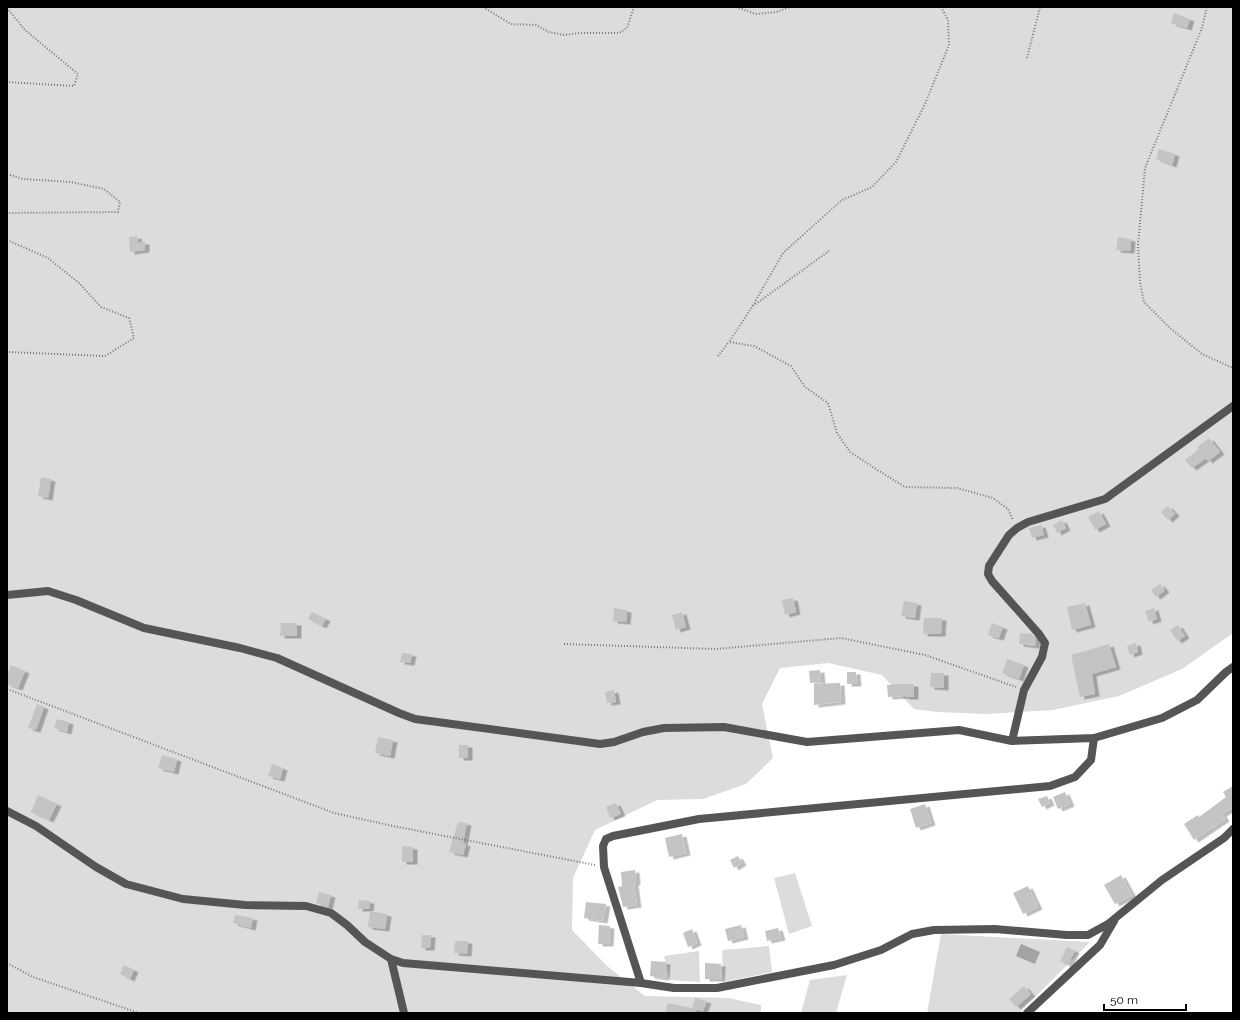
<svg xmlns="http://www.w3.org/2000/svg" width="1240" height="1020" viewBox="0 0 1240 1020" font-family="Raleway,sans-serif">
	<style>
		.green { fill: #dcdcdc }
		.water { fill: #a3a3a3 }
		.building { fill: #c4c4c4; filter: url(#shadow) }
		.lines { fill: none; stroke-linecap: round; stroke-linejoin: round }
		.path { stroke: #777; stroke-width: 2; stroke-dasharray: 1 2; stroke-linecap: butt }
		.street { stroke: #555; stroke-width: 8 }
	</style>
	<defs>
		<filter id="shadow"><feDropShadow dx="4.5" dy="2.5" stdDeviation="0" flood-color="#0004"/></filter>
	</defs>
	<rect width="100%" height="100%" fill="#fff"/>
	<path class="green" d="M7 7H1233V633L1182 669 1119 696 1053 710 987 714 937 712 914 709 882 675 828 663 780 668 762 704 773 758 746 784 703 799 657 800 595 830 573 878 572 930 607 966 645 996 728 998 761 1005V1013H7Z
		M795 873 812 926 789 934 774 878Z
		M941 934 1090 942 1019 1013H927Z
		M769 946 772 972 723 982 722 950Z
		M699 951 700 982 670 980 664 956Z
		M847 975 836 1013H801L810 980Z"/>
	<path class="water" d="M1021 944 1040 952 1035 964 1016 956Z"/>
	<path class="building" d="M1174 13 1190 19 1187 28 1171 23Z
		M1159 149 1175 154 1172 165 1156 159Z
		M137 236 138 242H145V250L130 252 129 237Z
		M1118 237 1131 239 1130 251 1116 250Z
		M1209 438 1220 452 1208 461 1206 458 1192 468 1185 460 1199 449 1197 447Z
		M41 477 51 479 48 498 38 496Z
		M1168 506 1175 514 1168 520 1161 512Z
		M1099 511 1106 524 1095 530 1088 517Z
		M1062 520 1066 528 1057 533 1053 525Z
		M1041 525 1044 535 1032 538 1029 528Z
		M1160 584 1165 590 1156 597 1151 590Z
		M793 598 796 612 785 615 782 600Z
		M904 601 917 603 915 618 901 616Z
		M1085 603 1091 625 1072 630 1067 607Z
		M614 608 627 610 626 622 613 621Z
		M1154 608 1157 619 1149 622 1145 611Z
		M312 612 326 619 322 626 308 619Z
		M682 612 686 627 676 630 672 615Z
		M924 618H942L941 634H923Z
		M281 623H297V636H280Z
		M992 623 1003 627 999 638 988 635Z
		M1178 625 1185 636 1177 641 1170 630Z
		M1020 633 1032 634 1036 639 1035 646 1019 644Z
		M1136 643 1138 652 1130 655 1127 646Z
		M1109 644 1116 667 1092 674 1095 694 1080 697 1071 655Z
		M402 653 412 654 410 663 400 662Z
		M1007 659 1024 665 1019 679 1002 673Z
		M11 665 25 671 18 688 7 684V675Z
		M820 670 821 682 810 683 809 671Z
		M847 672H856L857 684H847Z
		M931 673H944V688L930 687Z
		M840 683 841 702 814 705V684Z
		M901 684H914V697H905V696L888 697 887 685Z
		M614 690 616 702 607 703 605 692Z
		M37 704 44 707 36 730 28 728Z
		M57 719 69 722 67 732 54 728Z
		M378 737 393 740 390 756 375 753Z
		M459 745H468V758H459Z
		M162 755 177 759 174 772 158 768Z
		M272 764 283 768 280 779 268 776Z
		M1233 786V809L1232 808 1222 814 1225 819 1194 840 1184 824 1198 815 1199 817 1226 797 1223 792Z
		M1065 792 1070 804 1058 809 1053 797Z
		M38 795 57 804 49 820 31 812Z
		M1047 796 1050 803 1042 807 1038 799Z
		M616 803 621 814 610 818 606 807Z
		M925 804 931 823 916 828 910 809Z
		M458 822 467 823 463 843 466 844 463 855 449 852Z
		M682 834 686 853 669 857 665 838Z
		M402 846 413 847V862H402Z
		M738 856 742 863 734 868 730 860Z
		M635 870 636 882 634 883 637 905 623 907 618 887 622 886 621 872Z
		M1121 875 1132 895 1115 904 1104 885Z
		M1028 886 1038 907 1023 914 1013 893Z
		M319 892 331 895 328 907 316 903Z
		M359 900 370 901 369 909H358Z
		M586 902 606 904 603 921 584 918Z
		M370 911 387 914 385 929 368 927Z
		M235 915 253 918 251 928 233 923Z
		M599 925 610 926 609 944H598Z
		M741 925 744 937 728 941 725 929Z
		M778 928 781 938 767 941 765 931Z
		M692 929 697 943 688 947 683 933Z
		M422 935H431L430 948H421Z
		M455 941H468L467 954 454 953Z
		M1067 947 1075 951 1068 965 1060 961Z
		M651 961 666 962 665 978 650 976Z
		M705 963 721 964 720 979H705Z
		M124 965 134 970 130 979 120 974Z
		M1024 986 1031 994 1016 1007 1009 999Z
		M695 998 707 1001 703 1011 692 1008Z
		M668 1003 696 1009V1013H665Z"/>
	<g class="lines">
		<path class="path" d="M483 7 511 24 536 25 549 32 564 35 580 33H619L627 28 634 7H655
			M736 7 756 14 776 12 790 7
			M860 7H863
			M941 7 948 20 949 45 925 104 896 162 872 187 842 200 783 253 752 307 729 342 754 346 791 366 805 387 828 403 837 433 850 452 879 471 905 487 957 488 993 498 1008 509 1013 520
			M1207 7 1202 28 1145 168 1138 245 1140 282 1144 302 1170 328 1202 354 1233 368
			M7 8 25 30 78 74 74 86 7 82
			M1027 58 1040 7
			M7 174 23 179 71 182 104 189 120 202 118 212 7 213
			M7 240 48 258 79 283 101 307 129 318 134 338 105 356 7 352
			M753 306 829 251
			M718 356 729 342
			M564 644 716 649 841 638 925 655 1016 687
			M7 689 334 813 393 826 595 865
			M7 963 33 977 139 1013"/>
		<path class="street" d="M7 595 48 591 76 600 144 628 240 648 277 658 399 713 415 719 600 744 614 742 643 732 664 728 724 727 807 742 959 730 1012 741 1094 738 1162 718 1197 700 1226 672 1233 667
			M1012 741 1024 690 1042 657 1045 643 1039 634 992 581 988 574 989 566 1009 535 1017 528 1028 522 1105 499 1233 406
			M7 811 36 826 96 867 126 884 183 899 245 905 306 906 331 913 347 925 365 942 391 959 403 963 641 983 674 988H717L834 965 881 950 912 934 934 930 995 929 1067 935H1088L1108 924 1162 880 1224 838 1233 829
			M391 959 404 1013
			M641 983 604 867 603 846 606 839 613 836 699 819 1050 786 1075 777 1091 760 1094 738
			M1027 1013 1100 945 1114 921"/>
	</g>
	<rect width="1240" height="1020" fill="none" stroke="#000000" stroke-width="16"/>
	<path d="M1104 1004v6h82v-6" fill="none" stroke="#000000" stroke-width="2"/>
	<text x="1110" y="1004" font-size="12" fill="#000000" stroke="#ffffff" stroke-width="3" paint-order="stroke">50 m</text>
</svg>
